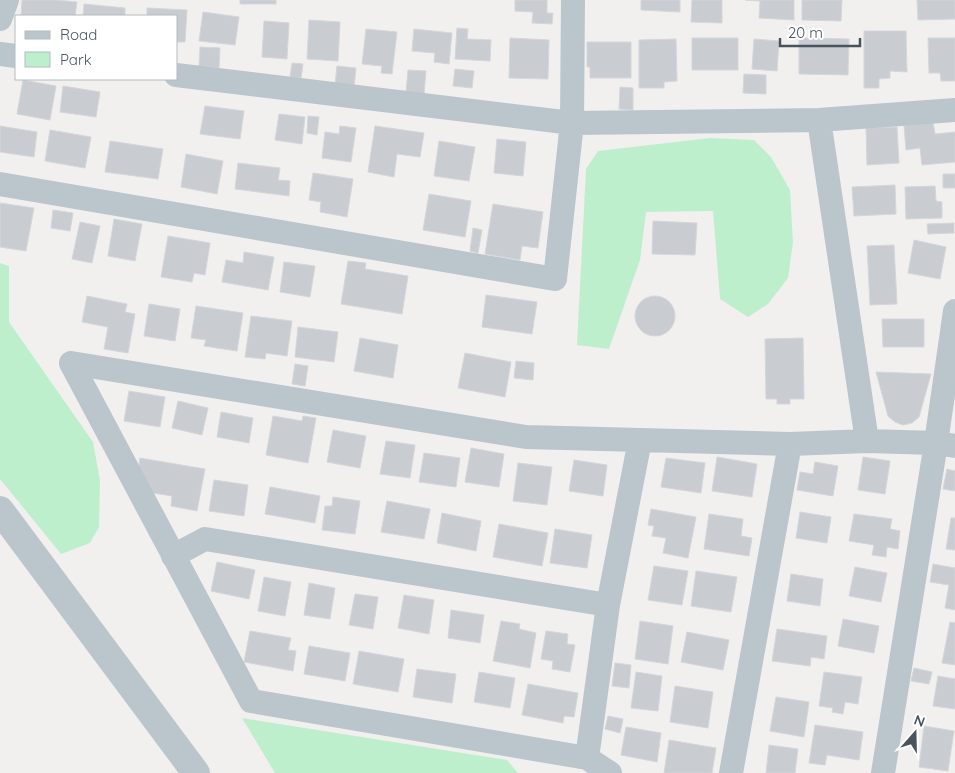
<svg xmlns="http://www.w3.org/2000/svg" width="955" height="773" viewBox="0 0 955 773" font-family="Quicksand,sans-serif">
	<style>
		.green { fill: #beefcd }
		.building { fill: #c9cdd2; stroke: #d3d6db }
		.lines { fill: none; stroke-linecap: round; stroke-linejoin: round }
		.minor { stroke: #bbc5cc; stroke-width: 24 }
		.tertiary { stroke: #bbc5cc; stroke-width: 28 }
	</style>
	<rect width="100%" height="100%" fill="#f2efef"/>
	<path class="green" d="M710 138 754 140 771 157 790 190 793 242 788 278 768 304 748 317 720 299 713 211 646 212 640 260 609 349 577 345 586 169 598 151Z
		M0 263 9 266V322L93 442 100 480 99 527 90 543 61 554 0 479Z
		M242 718 507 760 518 773H275Z"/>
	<path class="building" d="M22 0H55L77 2 75 16H21Z
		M240 0H276V4H240Z
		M515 0H547V13H553L552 24 532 23 533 12 515 11Z
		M641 0H680V12L641 10Z
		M692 0H722V23L691 22Z
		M745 0H794V20L759 18 760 1Z
		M802 0H842L841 21 802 20Z
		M917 0H955V19L918 20Z
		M84 4 125 8V16H83Z
		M147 8 187 10 185 42H176V16H147Z
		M203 12 239 17 235 45 199 41Z
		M309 20 340 22 338 61 307 59Z
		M264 21 289 23 287 59 262 57Z
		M457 28 468 29 467 39 491 40 490 61 455 59Z
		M366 29 397 32 392 74 381 73 382 66 362 64Z
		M414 29 452 33 449 64 434 62 435 53 412 51Z
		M864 31H906L907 72 890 71V78L879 79V88H864Z
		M510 38 549 40 548 79 509 78Z
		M692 38H738V70H692Z
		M799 38 849 39 848 75 799 74Z
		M928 38H955V81H941L940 73H929Z
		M676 39 677 81 664 82V88H639V40Z
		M754 39 779 41 777 71 752 69Z
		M587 42H631V78H590V67H587Z
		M200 47 220 48 219 68 199 66Z
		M292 63 303 64 301 78 290 77Z
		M337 66 356 68 354 87 335 85Z
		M455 69 474 71 472 88 453 86Z
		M408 70 426 71 424 94 406 93Z
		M744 74 766 75V94L743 93Z
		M23 80 56 86 50 120 17 114Z
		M63 86 100 92 96 117 60 112Z
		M620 87 633 88V110L619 109Z
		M205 106 244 111 240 139 200 134Z
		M279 114 305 117 302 144 275 140Z
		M308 116 319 117 317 135 307 133Z
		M933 122 935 134 955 132V162L922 165 920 148 906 150 904 125Z
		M0 126 37 132 34 157 0 152Z
		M340 126 356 128 351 162 322 158 325 132 339 134Z
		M375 126 424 133 420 157 397 154 394 177 368 172Z
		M897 127 899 163 867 165 866 128Z
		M50 130 91 137 85 168 45 161Z
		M497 139 526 142 523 176 494 173Z
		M110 141 163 149 158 179 105 172Z
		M439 141 475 147 469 181 434 176Z
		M186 154 223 161 217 194 181 187Z
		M238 163 280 168 278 180 290 181 289 196 235 189Z
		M313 173 353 179 347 217 320 212 321 202 309 200Z
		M943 174H955V188H943Z
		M895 185 896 214 854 216 852 187Z
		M935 186 936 201 942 202V218L906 219 905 187Z
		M429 194 471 201 465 237 423 230Z
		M0 203 34 208 26 251 0 247Z
		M493 204 543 212 538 248 522 246 520 260 485 254Z
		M53 210 73 213 70 231 51 228Z
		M114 219 142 224 135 261 108 256Z
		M653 221 697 223 695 255 652 254Z
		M80 222 100 226 92 263 72 259Z
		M954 223V233L928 234 927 224Z
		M473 228 482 230 478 253 470 251Z
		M168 236 210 243 205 275 194 273 192 282 161 277Z
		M914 240 946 247 940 279 908 273Z
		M894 245 897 304 870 305 867 246Z
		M244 252 274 257 268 290 222 282 226 260 243 263Z
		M348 261 366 263 365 269 408 276 402 314 341 304Z
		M284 262 315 266 310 297 280 292Z
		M486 295 537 302 532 334 482 327Z
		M635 316a20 20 0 1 1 40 0a20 20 0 1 1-40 0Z
		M87 296 127 304 125 312 135 314 128 353 104 349 108 327 82 322Z
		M149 304 180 309 175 341 144 336Z
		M196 306 243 313 237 351 204 346 206 340 191 338Z
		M251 316 292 321 287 356 266 353 265 359 245 357Z
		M882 319H924V347H883Z
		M298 327 338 332 334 362 295 357Z
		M360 338 398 345 393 378 354 371Z
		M803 338 804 399H790V404H777V399H766L765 339Z
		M465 353 511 362 505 397 458 388Z
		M516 361 534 363 533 380 514 378Z
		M295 364 308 366 305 386 292 384Z
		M876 372 931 374 919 417 912 423 903 425 895 422 888 416Z
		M129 391 165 397 160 427 124 421Z
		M178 401 208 408 202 435 172 428Z
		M221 412 253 418 249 443 217 437Z
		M273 416 302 421 303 416 316 418 308 463 266 455Z
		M333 430 366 436 360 468 327 462Z
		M386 441 415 445 410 478 380 474Z
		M471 448 504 454 499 487 465 482Z
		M424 453 460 458 456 487 419 482Z
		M717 457 757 464 752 497 712 491Z
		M863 457 890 461 885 494 858 490Z
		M140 458 205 469 197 511 171 506 172 496 153 493 138 471Z
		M666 458 705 463 701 493 661 487Z
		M574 460 607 465 603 496 569 491Z
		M815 462 838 466 833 496 797 490 800 472 813 474Z
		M518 463 552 467 547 505 513 501Z
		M947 469 955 471V491L943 489Z
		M214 480 248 485 244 516 209 511Z
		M270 487 320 496 315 523 265 514Z
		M333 497 360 501 355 534 322 530 325 506H332Z
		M387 501 430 509 424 539 381 532Z
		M651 509 696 517 688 558 663 553 666 538 652 536 654 526 648 525Z
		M800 512 831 517 827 543 796 538Z
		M442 513 481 521 476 551 437 543Z
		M709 514 743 519 741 536 752 538 749 556 704 549Z
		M854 514 892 519 890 529 900 531 898 549 887 547 886 557 872 555 874 545 849 541Z
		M951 518H955V550L946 549Z
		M499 524 548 533 542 566 493 557Z
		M555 529 592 535 587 568 550 563Z
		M217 562 255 570 249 599 211 591Z
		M933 564 955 568V610L945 608 949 585 930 582Z
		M654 566 688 571 682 605 648 600Z
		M855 567 887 573 881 602 849 596Z
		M696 571 737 577 731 612 691 606Z
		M791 574 823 579 820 606 787 601Z
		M264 577 291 582 285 616 258 611Z
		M309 583 335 588 330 619 304 615Z
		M355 594 378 597 373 629 349 625Z
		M404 595 434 600 429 634 398 628Z
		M451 610 484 615 480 643 448 638Z
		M843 619 879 626 874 653 838 646Z
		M501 621 520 624 519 629 536 633 530 668 493 661Z
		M640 621 673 626 668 664 635 659Z
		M950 622 955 623V665L942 663Z
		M777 629 827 636 824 659 811 657 810 666 772 661Z
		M250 631 291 638 288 650 296 651 293 671 244 662Z
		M546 631 568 634 567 644 575 645 570 672 552 669 553 661 541 659Z
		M687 632 729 640 723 670 681 662Z
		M309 646 350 653 345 681 304 674Z
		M359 651 404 659 398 692 353 684Z
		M615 663 631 665 629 688 612 686Z
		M914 668 932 672 929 684 911 681Z
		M417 669 456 674 452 703 413 697Z
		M479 672 515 678 510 708 474 702Z
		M636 672 662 676 658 711 631 708Z
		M824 672 862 677 858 704 845 702 843 714 832 712 833 708 819 706Z
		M938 676 955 679V709L933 706Z
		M528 684 578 693 574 717 564 716 563 723 522 715Z
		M675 686 713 692 708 728 670 722Z
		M776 697 809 702 804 737 770 731Z
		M608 716 623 719 620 733 605 729Z
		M815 725 863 732 859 760 827 755 825 765 809 763Z
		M924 726 954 731 948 771 919 767Z
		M626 727 661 733 657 762 621 755Z
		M669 740 716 748 712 773H664Z
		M769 745 798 749 795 773H766Z"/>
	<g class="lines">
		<path class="minor" d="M0 19 7 0
			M0 54 16 56
			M176 75 572 123 819 120 955 110
			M819 120 867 441
			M0 184 555 279 572 123 573 0
			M173 556 205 539 608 605
			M587 758 608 605 640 440
			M610 773 587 758 251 701 71 363 526 437 790 444 867 441 936 443 955 446
			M731 773 790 444
			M883 773 936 443 955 311"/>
		<path class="tertiary" d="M0 510 196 773"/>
	</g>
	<rect x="15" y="15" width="162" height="65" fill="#ffffff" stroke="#b5bbbe"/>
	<rect x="25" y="31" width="25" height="8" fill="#bbc5cc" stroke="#b5bbbe"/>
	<text x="60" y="40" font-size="15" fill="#47545d">Road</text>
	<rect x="25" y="52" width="25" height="15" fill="#beefcd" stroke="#b5bbbe"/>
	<text x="60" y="65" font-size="15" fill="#47545d">Park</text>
	<g transform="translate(915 733) rotate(20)" stroke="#ffffff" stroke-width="4" paint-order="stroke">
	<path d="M0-4L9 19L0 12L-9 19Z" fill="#47545d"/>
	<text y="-8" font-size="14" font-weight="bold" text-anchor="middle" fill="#47545d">N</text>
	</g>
	<path d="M780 38v8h80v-8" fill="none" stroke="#47545d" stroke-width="2.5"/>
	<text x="788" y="38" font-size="15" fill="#47545d" stroke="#ffffff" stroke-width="4" paint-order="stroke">20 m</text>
</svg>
